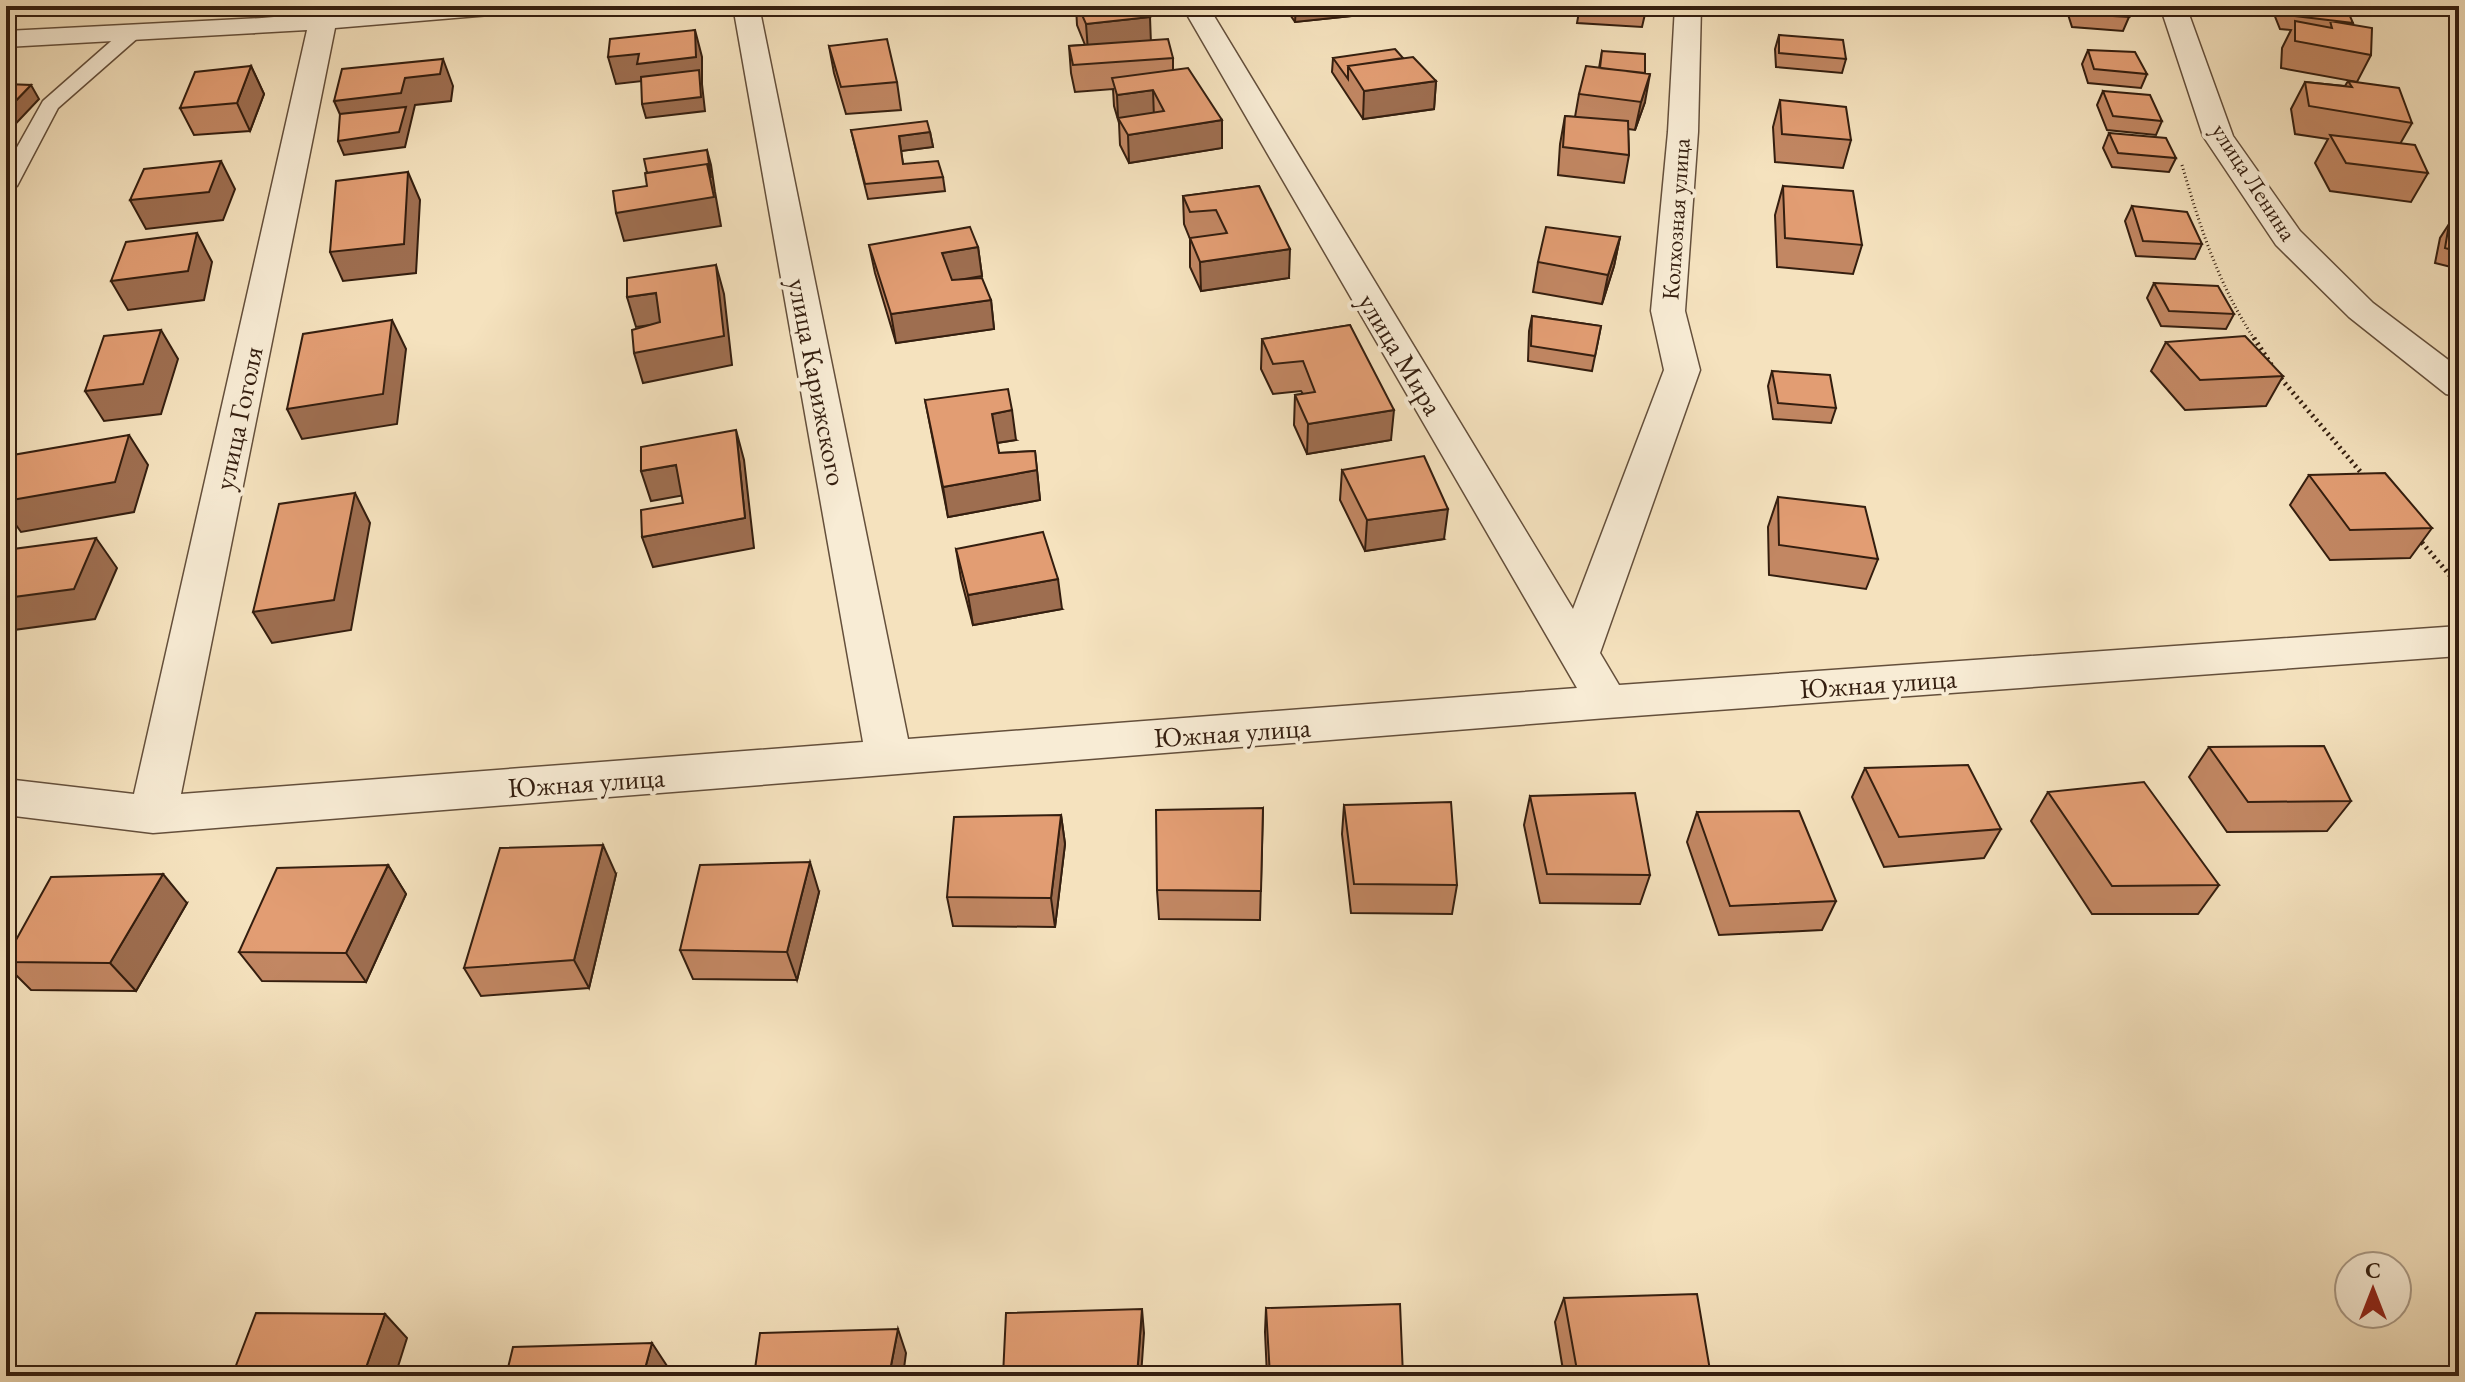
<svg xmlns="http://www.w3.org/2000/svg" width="2465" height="1382" viewBox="0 0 2465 1382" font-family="'EB Garamond',serif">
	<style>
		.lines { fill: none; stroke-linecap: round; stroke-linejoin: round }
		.service-casing { stroke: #644f3b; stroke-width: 3 }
		.minor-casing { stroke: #644f3b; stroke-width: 3 }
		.tertiary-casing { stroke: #644f3b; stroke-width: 3 }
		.path-far1 { stroke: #341e0f; stroke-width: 3; stroke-dasharray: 1 3; stroke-linecap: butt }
		.path { stroke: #341e0f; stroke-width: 5; stroke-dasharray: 2 4; stroke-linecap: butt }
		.service { fill: #f8ecd5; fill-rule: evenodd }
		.minor { fill: #f8ecd5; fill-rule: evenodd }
		.tertiary { fill: #f8ecd5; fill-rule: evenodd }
		.wall { fill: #c28763; stroke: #341e0f; stroke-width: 2 }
		.shaded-wall { fill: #9e6e50; stroke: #341e0f; stroke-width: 2 }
		.building { fill: #e29d73; stroke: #341e0f; stroke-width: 2 }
		.labels { text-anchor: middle; stroke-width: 8; stroke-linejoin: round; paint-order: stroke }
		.far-street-label { font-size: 24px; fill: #341e0f; stroke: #f8ecd5 }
		.street-label { font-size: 28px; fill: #341e0f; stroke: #f8ecd5 }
	</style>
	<rect width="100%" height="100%" fill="#f5e2be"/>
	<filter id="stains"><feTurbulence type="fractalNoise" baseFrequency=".0025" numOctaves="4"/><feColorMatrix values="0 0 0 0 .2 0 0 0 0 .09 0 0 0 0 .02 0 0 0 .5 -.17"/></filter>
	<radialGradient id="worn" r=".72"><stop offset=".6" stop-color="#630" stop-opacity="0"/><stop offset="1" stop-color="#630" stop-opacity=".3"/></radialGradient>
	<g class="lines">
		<g class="service-casing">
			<path id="service" d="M133 26 140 28 142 32 140 36 58 108 17 186 6 192V167L43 101 126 28Z"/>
		</g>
		<g class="minor-casing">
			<path id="minor" d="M405 6H515L511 12 502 14 335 28 181 794 863 742 733 6H759L908 739 1577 688 1182 6H1208L1573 609 1664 370 1651 311 1668 132 1675 6H1701L1698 132 1685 311 1700 370 1600 653 1619 685 2459 626V656L1607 718 153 833 6 815V779L134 794 307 30 6 47V31L262 18Z"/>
		</g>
		<g class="tertiary-casing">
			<path id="tertiary" d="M2160 6H2186L2233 136 2300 231 2373 303 2459 368V397L2446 394 2349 317 2276 245 2203 136Z"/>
		</g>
		<path class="path-far1" d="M2182 165C2200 227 2219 286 2255 340"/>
		<path class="path" d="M2254 338 2272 366
			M2277 374 2364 476
			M2418 538 2459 586"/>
		<use href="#service" class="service"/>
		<use href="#minor" class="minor"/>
		<use href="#tertiary" class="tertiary"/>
	</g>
	<path class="wall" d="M131 6H201L132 8Z
		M1076 6H1144L1150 41 1173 58V70L1222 120V148L1129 163 1120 145 1119 123 1114 106 1113 89 1075 92 1071 73 1069 46 1085 45 1077 25Z
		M1284 6H1371L1370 14 1295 22Z
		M1580 6 1645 14 1642 27 1577 23Z
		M2067 6H2122L2129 17 2123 31 2072 27 2066 8Z
		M2277 6H2333L2353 23V25L2371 55 2357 82 2281 68 2282 48 2291 30 2280 29 2274 14Z
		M1779 35 1846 59 1842 73 1776 67 1775 49Z
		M829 46 897 82 901 110 846 114 834 73Z
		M2088 50 2147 74 2141 88 2088 83 2082 64Z
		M1602 51 1645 102 1635 130 1628 129 1629 155 1624 183 1558 175 1560 144 1565 116 1575 117 1579 94 1599 68Z
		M1333 58H1403L1436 81 1434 109 1363 119 1332 72Z
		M251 66 264 94 250 131 194 135 180 108Z
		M2348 81 2412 123 2400 144 2428 173 2411 202 2330 191 2315 163 2328 139 2295 134 2291 109 2305 82 2345 86Z
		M2103 91 2162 121 2156 135 2107 130 2097 105Z
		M1780 100 1851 140 1843 168 1775 162 1773 127Z
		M851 130 930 132 933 147 901 151 903 164 943 177 945 191 868 199Z
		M2109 133 2176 158 2169 172 2112 167 2103 148Z
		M1259 186 1289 278 1201 291 1190 267V239L1184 224 1183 196Z
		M1783 186 1862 245 1853 274 1777 267 1775 215Z
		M2132 206 2202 244 2195 259 2136 256 2125 221Z
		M2449 224 2459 226V269L2435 263 2440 238Z
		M1620 237 1614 266 1602 304 1533 292 1538 262Z
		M869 245 978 247 982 276 958 280 991 300 994 329 896 343 875 273Z
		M2154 283 2234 314 2226 329 2161 326 2147 298Z
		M1532 316 1601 326 1592 371 1528 361 1529 331Z
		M1350 325 1391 440 1307 454 1294 425 1295 395 1303 394 1301 391 1273 394 1261 369 1262 339Z
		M2166 342 2283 376 2266 406 2185 410 2151 371Z
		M1772 371 1836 408 1831 423 1773 419 1768 386Z
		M925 400 1016 440 997 443 999 453 1035 451 1040 500 948 517Z
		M1342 470 1444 539 1365 551 1340 500Z
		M2309 475 2432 528 2410 558 2330 560 2290 505Z
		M1778 497 1878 559 1866 589 1769 575 1768 527Z
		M956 549 1062 609 973 625 961 579Z
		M2209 747 2351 801 2327 831 2227 832 2189 777Z
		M1865 768 2001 829 1984 858 1884 867 1852 797Z
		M2048 792 2219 885 2198 914H2092L2031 821Z
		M1530 796 1650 875 1640 904 1540 903 1524 825Z
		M1344 805 1457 885 1452 914 1351 913 1342 834Z
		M1263 808 1260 920 1159 919 1157 890Z
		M1697 812 1836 901 1822 930 1719 935 1687 842Z
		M1061 815 1065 844 1055 927 953 926 947 897Z
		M388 865 406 894 366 982 262 981 239 952Z
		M616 874 589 988 481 996 464 968Z
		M819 892 797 980 693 979 680 950Z
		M187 903 136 991 31 990 6 965V958Z
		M1564 1298 1711 1376H1564L1555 1322Z
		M1266 1308 1403 1376H1267L1265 1332Z"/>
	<path class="shaded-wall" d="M1296 6H1371L1370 14 1295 22Z
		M1150 17 1151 44 1088 51 1086 24Z
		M695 30 702 57V84L705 111 646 118 642 104V81L616 84 608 57Z
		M443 59 453 86 451 101 415 105 405 147 344 155 338 141 346 128 334 101 405 78Z
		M251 66 264 94 250 131 237 103Z
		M1650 74 1645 102 1635 130 1641 102Z
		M1436 81 1434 109 1363 119 1364 91Z
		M31 85 39 99 6 134V111Z
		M1153 90 1154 118H1118L1117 95Z
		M1222 120V148L1129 163 1128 135Z
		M930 132 933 147 901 151 899 136Z
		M707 150 711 165 715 192 721 226 624 241 616 213Z
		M221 161 235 189 223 220 146 229 130 200Z
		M408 172 420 200 416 273 343 281 330 252Z
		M197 233 212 262 204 300 128 310 111 281Z
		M1620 237 1614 266 1602 304 1608 275Z
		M978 247 982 276 947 282 942 253Z
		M1290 249 1289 278 1201 291 1200 262Z
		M716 265 724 294 732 365 643 383 634 353Z
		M656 293 665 323 636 327 627 297Z
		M991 300 994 329 896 343 891 314Z
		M392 320 406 349 397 424 302 439 287 409Z
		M161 330 178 359 161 414 104 421 85 391Z
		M1012 410 1016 440 996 443 992 414Z
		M1394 410 1391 440 1307 454 1308 424Z
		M736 430 744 460 754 548 653 567 642 537 745 518Z
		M129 435 148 465 134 512 21 532 6 511V501Z
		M676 465 685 495 651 501 641 471Z
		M1037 470 1040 500 948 517 943 487Z
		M355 493 370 523 351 630 272 643 253 612Z
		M1448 509 1444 539 1365 551 1367 520Z
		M96 538 117 568 95 619 6 631V598Z
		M1058 579 1062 609 973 625 968 595Z
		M1061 815 1065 844 1055 927 1051 898Z
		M603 845 616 874 589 988 574 960Z
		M810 862 819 892 797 980 787 952Z
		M388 865 406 894 366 982 346 953Z
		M163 874 187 903 136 991 110 963Z
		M1142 1309 1144 1333 1141 1376H1137Z
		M385 1314 407 1338 395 1376H363Z
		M898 1329 906 1353 903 1376H889Z
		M652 1343 667 1366 665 1376H643Z"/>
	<path class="building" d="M1078 6H1144L1150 17 1086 24Z
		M1580 6H1646L1645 14 1579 9Z
		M2075 6H2122L2129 17 2077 14Z
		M2283 6H2333L2346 7 2353 23 2287 15Z
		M2295 21 2332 28 2330 21 2372 28 2371 55 2295 41Z
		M695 30 696 57 637 64 639 54 608 57 610 39Z
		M1779 35 1843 40 1846 59 1779 53Z
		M887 39 897 82 841 87 829 46Z
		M1168 39 1173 58 1073 65 1069 46Z
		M1395 49 1403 58 1348 66V79L1333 58Z
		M2088 50 2135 52 2147 74 2094 69Z
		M1602 51 1645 54V73L1600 68Z
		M1413 57 1436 81 1364 91 1348 66Z
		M443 59 440 74 405 78 401 93 334 101 342 69Z
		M251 66 237 103 180 108 195 72Z
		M1586 66 1650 74 1641 102 1579 94Z
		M1188 68 1222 120 1128 135 1118 118 1164 111 1153 90 1117 95 1112 78Z
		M699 70 701 97 642 104 641 77Z
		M2348 81 2399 88 2412 123 2309 106 2305 82 2352 87Z
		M6 84 31 85 6 111Z
		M2103 91 2150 95 2162 121 2113 116Z
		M1780 100 1846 107 1851 140 1782 134Z
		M406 107 399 132 338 141 340 114Z
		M1565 116 1628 121 1629 155 1563 147Z
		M927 121 930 132 899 136 903 164 938 161 943 177 865 184 851 130Z
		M2109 133 2166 138 2176 158 2118 153Z
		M2330 135 2415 145 2428 173 2346 163Z
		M707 150 711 178 707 164 647 173 644 159Z
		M221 161 209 192 130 200 144 169Z
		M707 164 714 197 616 213 613 191 647 186 645 173Z
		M408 172 404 244 330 252 336 181Z
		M1259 186 1290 249 1200 262 1190 238 1227 233 1216 210 1190 212 1183 196Z
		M1783 186 1853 191 1862 245 1785 238Z
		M2132 206 2187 212 2202 244 2143 241Z
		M2449 224 2459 226V252L2445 248Z
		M970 227 978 247 942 253 952 280 982 278 991 300 891 314 869 245Z
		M1546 227 1620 237 1608 275 1538 262Z
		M197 233 188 271 111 281 126 242Z
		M716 265 724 336 634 353 632 330 660 322 656 293 627 297V278Z
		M2154 283 2218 286 2234 314 2169 311Z
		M1532 316 1601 326 1595 356 1531 346Z
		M392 320 383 394 287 409 303 334Z
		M1350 325 1394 410 1308 424 1295 395 1315 392 1303 361 1273 364 1262 339Z
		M161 330 143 384 85 391 104 336Z
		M2245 336 2283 376 2200 380 2166 342Z
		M1772 371 1830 375 1836 408 1778 403Z
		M1008 389 1012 410 992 414 999 453 1035 451 1037 470 943 487 925 400Z
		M736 430 745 518 642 537 641 510 683 503 676 465 641 471V447Z
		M129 435 115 482 6 501V478L13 455Z
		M1424 456 1448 509 1367 520 1342 470Z
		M2385 473 2432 528 2350 530 2309 475Z
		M355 493 334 600 253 612 279 504Z
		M1778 497 1865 507 1878 559 1779 545Z
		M1043 532 1058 579 968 595 956 549Z
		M96 538 74 589 6 598V550Z
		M2324 746 2351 801 2248 802 2209 747Z
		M1968 765 2001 829 1899 837 1865 768Z
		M2144 782 2219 885 2112 886 2048 792Z
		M1635 793 1650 875 1547 874 1530 796Z
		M1451 802 1457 885 1354 884 1344 805Z
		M1263 808 1261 891 1157 890 1156 810Z
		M1799 811 1836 901 1730 906 1697 812Z
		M1061 815 1051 898 947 897 954 817Z
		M603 845 574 960 464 968 500 848Z
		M810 862 787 952 680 950 700 865Z
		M388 865 346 953 239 952 277 868Z
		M163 874 110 963 6 962V958L51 877Z
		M1697 1294 1711 1376H1578L1564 1298Z
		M1400 1304 1403 1376H1270L1266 1308Z
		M1142 1309 1137 1376H1003L1006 1313Z
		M256 1313 385 1314 363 1376H232Z
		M898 1329 889 1376H754L760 1333Z
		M652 1343 643 1376H506L513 1347Z"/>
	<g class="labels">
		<g class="far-street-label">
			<text transform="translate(2254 182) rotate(57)" y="8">улица Ленина</text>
			<text transform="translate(1676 219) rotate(-86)" y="8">Колхозная улица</text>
		</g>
		<g class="street-label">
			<text transform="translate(1401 354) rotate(59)" y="10">улица Мира</text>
			<text transform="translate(818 382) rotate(79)" y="10">улица Карижского</text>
			<text transform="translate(238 418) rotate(-78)" y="10">улица Гоголя</text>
			<text transform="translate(1878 683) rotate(-4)" y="10">Южная улица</text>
			<text transform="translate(1232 732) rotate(-4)" y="10">Южная улица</text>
			<text transform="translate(586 782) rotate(-4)" y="10">Южная улица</text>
		</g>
	</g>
	<rect width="2465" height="1382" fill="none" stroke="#f5e2be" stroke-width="32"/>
	<rect x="8" y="8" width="2449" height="1366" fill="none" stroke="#341e0f" stroke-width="4"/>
	<rect x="16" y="16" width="2433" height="1350" fill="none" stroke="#341e0f" stroke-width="2"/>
	<g transform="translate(2373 1290)"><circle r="38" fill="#f8ecd5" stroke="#aa9a86" stroke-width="2"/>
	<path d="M0-6L14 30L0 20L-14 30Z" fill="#8f2418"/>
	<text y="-12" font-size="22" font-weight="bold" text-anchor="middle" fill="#341e0f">С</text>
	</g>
	<rect width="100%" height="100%" filter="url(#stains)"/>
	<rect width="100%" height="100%" fill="url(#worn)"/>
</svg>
